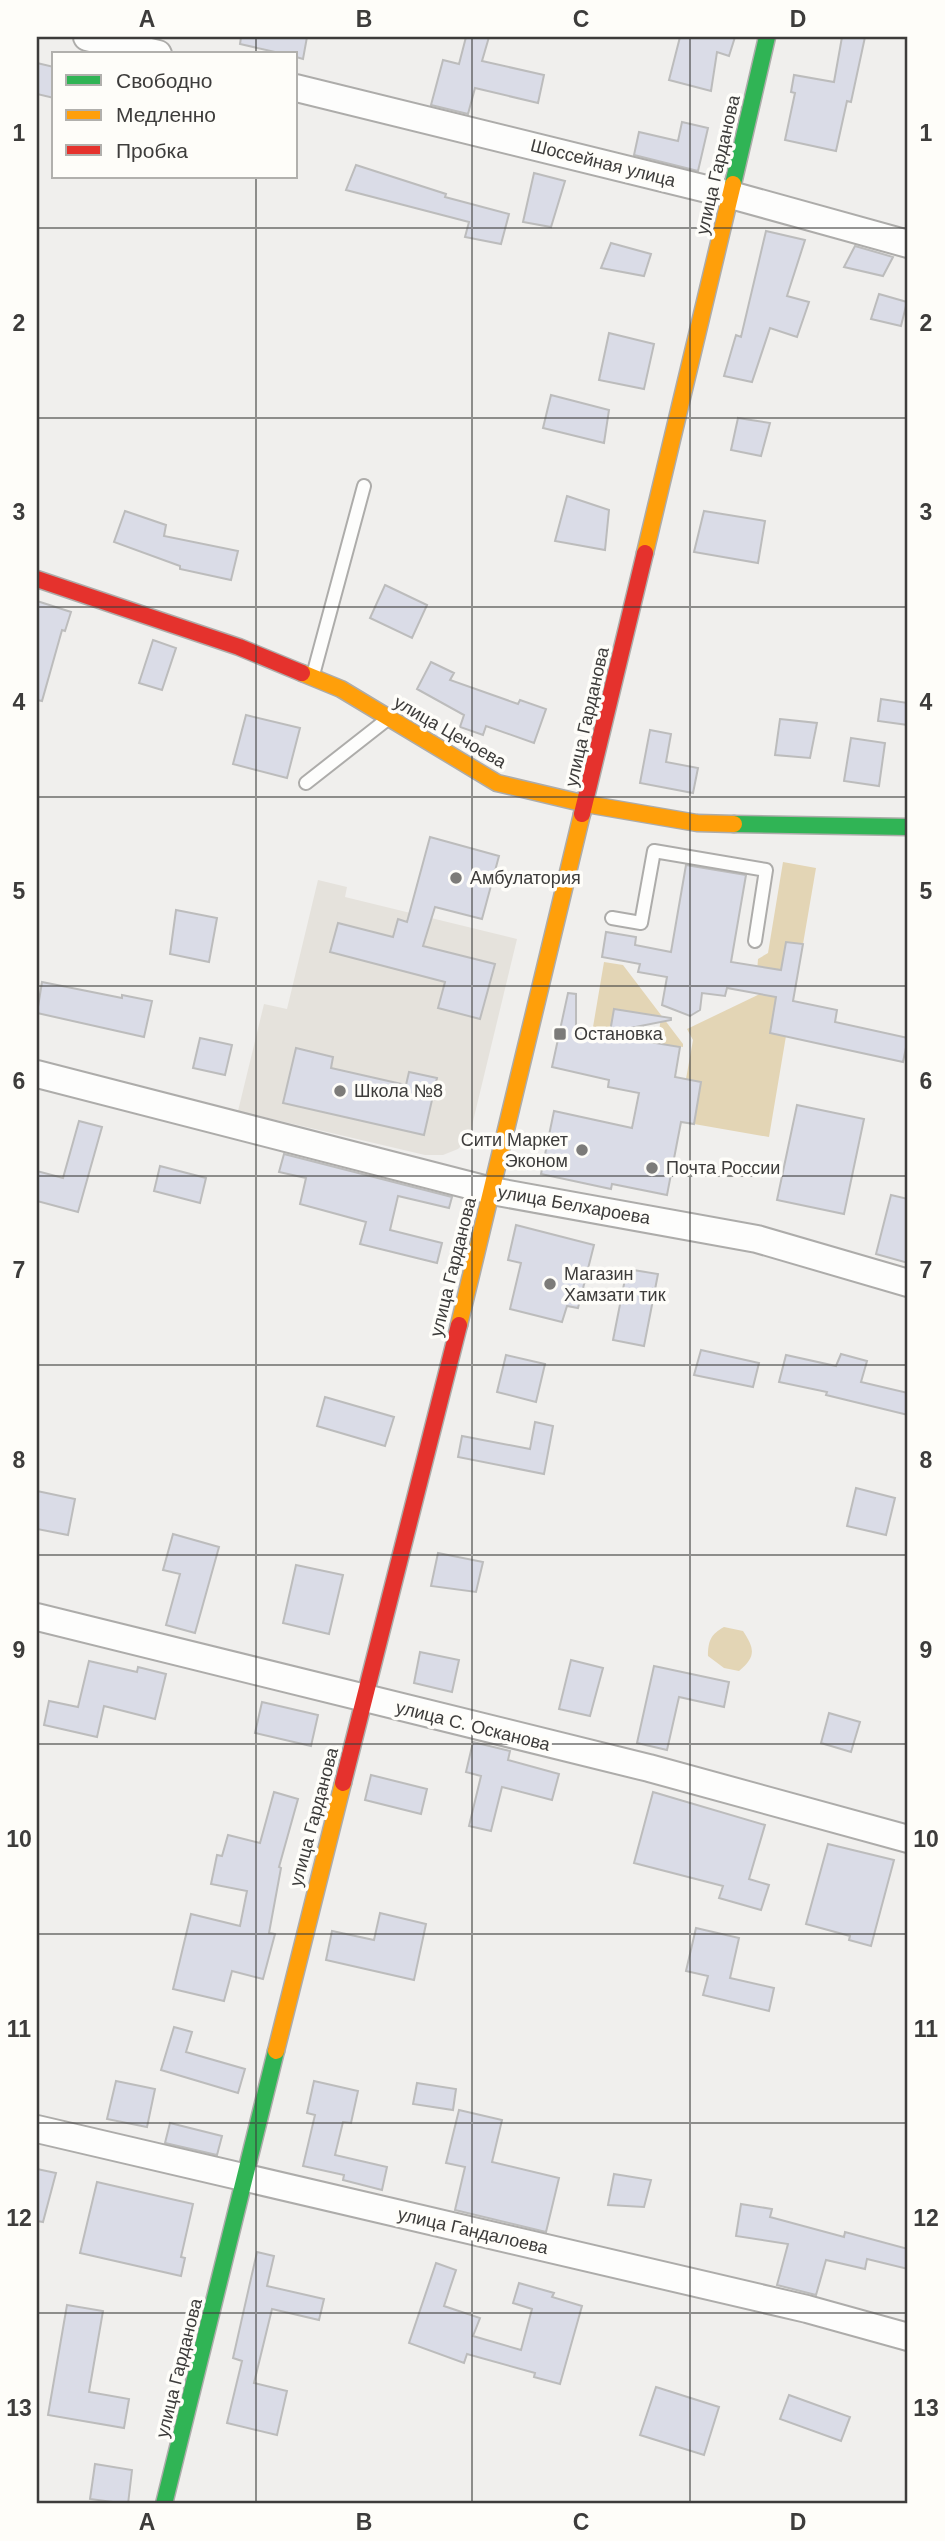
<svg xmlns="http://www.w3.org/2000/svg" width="945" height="2541" viewBox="0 0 945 2541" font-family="Helvetica,sans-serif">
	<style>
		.built { fill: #e5e2dc }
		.green { fill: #e3d5b5 }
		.building { fill: #dadce7; stroke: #bcbcbc; stroke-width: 2 }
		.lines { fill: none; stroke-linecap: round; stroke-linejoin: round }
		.lane-casing { stroke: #adacaa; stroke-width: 16 }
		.street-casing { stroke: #adacaa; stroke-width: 30 }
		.fast-casing { stroke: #adacaa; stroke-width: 19 }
		.slow-casing { stroke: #adacaa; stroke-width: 19 }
		.jam-casing { stroke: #adacaa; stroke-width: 19 }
		.lane { stroke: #fdfdfc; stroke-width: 12 }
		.street { stroke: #fdfdfc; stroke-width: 26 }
		.fast { stroke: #30b455; stroke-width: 16 }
		.slow { stroke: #ff9f0a; stroke-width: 16 }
		.jam { stroke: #e5322d; stroke-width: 16 }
		.grid { fill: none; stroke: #3d3c3b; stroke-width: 2; stroke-opacity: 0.55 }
		.poi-dot { fill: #7c7b79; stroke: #fefdf9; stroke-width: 2.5 }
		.labels { text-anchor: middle; stroke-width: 7; stroke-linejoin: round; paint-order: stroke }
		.street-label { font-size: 18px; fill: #3d3c3b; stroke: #fefdf9 }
		.poi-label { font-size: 18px; fill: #3d3c3b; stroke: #fefdf9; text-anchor: start }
		.neatline { fill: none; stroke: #3d3c3b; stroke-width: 2.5 }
		.grid-label { font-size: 23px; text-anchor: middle; font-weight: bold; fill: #3d3c3b }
	</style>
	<rect width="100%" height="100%" fill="#f0efed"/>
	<path class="built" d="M318 880 347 887 345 897 517 939 469 1138 458 1149 443 1155H425L238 1111 264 1004 287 1009Z"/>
	<path class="green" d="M783 862 816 868 803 944 786 942 779 983 757 972 758 959 768 953Z
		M604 962 623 965 683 1044V1047L648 1042 649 1038 658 1039 661 1017 615 1009 610 1031 593 1027Z
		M766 991 777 993 786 1036 769 1137 694 1124 701 1082 686 1079 693 1040 687 1029Z
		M724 1627 743 1631C755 1649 756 1657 739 1671L724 1668 708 1656C708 1641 711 1634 724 1627Z"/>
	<path class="building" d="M241 37H307L303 59 296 57V54H284L240 44Z
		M466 37H489L482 61 544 75 538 103 475 88 468 114 431 105 443 60 459 64Z
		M680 37H735L729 56 717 52 711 91 669 80Z
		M842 37H865L851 102 847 101 836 151 785 140 795 93 791 92 794 75 834 82Z
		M37 63 54 67V98L37 94Z
		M682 122 708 128 698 171 634 155 639 132 678 141Z
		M356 165 446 194 445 197 509 214 501 244 465 237 469 222 346 190Z
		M534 173 565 181 551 227 523 222Z
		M766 231 805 240 787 296 809 302 797 337 770 328 752 382 724 376 736 335 741 337Z
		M611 243 651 254 644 276 601 268Z
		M855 246 893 257 883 276 844 267Z
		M879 294 907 302 901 326 871 319Z
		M609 333 654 344 644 389 599 380Z
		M551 395 609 410 604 443 543 428Z
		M738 418 770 423 761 456 731 450Z
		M567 496 609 510 605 550 555 541Z
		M125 511 166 525 164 536 238 551 231 580 180 569V566L114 542Z
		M704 511 765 521 758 563 694 552Z
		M385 585 427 605 412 638 370 618Z
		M37 601 71 612 65 631 62 630 42 701 37 700Z
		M153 640 176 648 162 690 139 683Z
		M431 662 454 673 450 680 518 704 520 700 546 709 534 743 486 726 483 735 460 727 464 715 417 689Z
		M881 699 908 703V725L878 721Z
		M246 715 300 728 287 778 233 764Z
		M780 719 817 723 810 758 775 755Z
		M650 730 671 734 666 762 698 768 693 793 640 783Z
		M851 738 885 743 879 786 844 781Z
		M430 837 499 856 482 919 435 907 423 946 495 964 480 1019 438 1008 445 982 330 952 338 923 393 937 398 919 407 922Z
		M686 865 746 875 731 962 781 970 786 942 803 944 793 1001 837 1010 835 1022 908 1038 903 1062 770 1033 776 997 727 988 725 996 702 993 700 1010 690 1016 662 1005 667 977 638 972 640 964 602 957 606 932 636 937 635 945 671 952Z
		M176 910 217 918 209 962 170 954Z
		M42 982 122 998V995L152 1001 144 1037 37 1013Z
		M568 993 576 994V1030L680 1047 675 1077 701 1082 694 1124 681 1122 667 1195 612 1184 611 1189 541 1174 554 1111 632 1128 639 1093 608 1087 609 1080 552 1067Z
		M614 1009 671 1018V1020L610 1032Z
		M200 1038 232 1045 225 1075 193 1068Z
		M296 1048 333 1057 331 1068 406 1085 409 1072 437 1078 424 1135 283 1103Z
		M797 1105 864 1119 844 1214 777 1200Z
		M79 1121 102 1127 78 1212 37 1201V1171L63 1178Z
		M284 1154 452 1197 449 1208 398 1196 390 1230 442 1243 437 1263 360 1244 366 1222 300 1204 306 1178 279 1172Z
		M160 1166 206 1178 200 1203 154 1191Z
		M891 1195 908 1199V1263L876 1254Z
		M516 1225 594 1245 578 1308 567 1306 562 1322 510 1309 521 1263 508 1260Z
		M627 1269 658 1274 644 1346 613 1340Z
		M701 1350 759 1363 753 1387 694 1375Z
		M841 1354 867 1361 861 1382 908 1393V1415L826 1395 827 1392 779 1382 786 1355 836 1366Z
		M506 1355 545 1364 536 1402 497 1392Z
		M325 1397 394 1417 385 1446 317 1426Z
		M535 1422 553 1426 544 1474 458 1457 462 1436 530 1449Z
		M856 1488 895 1498 886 1535 847 1526Z
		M37 1491 75 1499 68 1535 37 1529Z
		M173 1534 219 1547 195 1633 166 1625 180 1574 163 1570Z
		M438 1553 483 1562 476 1592 431 1586Z
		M296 1565 343 1575 329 1634 283 1623Z
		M420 1652 459 1660 452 1692 414 1683Z
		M571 1660 603 1668 590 1716 559 1709Z
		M89 1661 137 1672 138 1667 166 1674 155 1719 104 1706 97 1737 44 1725 49 1701 78 1707Z
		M654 1666 729 1682 724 1707 679 1697 667 1750 637 1743Z
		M262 1702 318 1715 311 1746 255 1733Z
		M829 1713 860 1722 851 1752 821 1743Z
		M473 1742 510 1751 508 1760 559 1774 552 1800 502 1787 491 1831 469 1826 481 1776 466 1772Z
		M371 1775 427 1789 421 1814 365 1800Z
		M274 1792 298 1799 279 1867 281 1868 269 1933 275 1934 263 1979 232 1971 224 2001 173 1989 191 1914 240 1926 247 1891 211 1884 217 1855 222 1856 228 1835 260 1843Z
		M653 1792 765 1825 749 1879 769 1885 761 1910 719 1898 723 1886 634 1863Z
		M828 1844 894 1860 871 1946 849 1940 850 1936 806 1924Z
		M380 1913 426 1924 414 1980 326 1960 332 1931 374 1940Z
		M696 1928 739 1938 730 1978 774 1988 769 2011 703 1995 708 1976 686 1971Z
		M174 2027 192 2032 186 2052 245 2069 238 2093 161 2070Z
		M116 2081 155 2089 147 2127 107 2119Z
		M314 2081 358 2091 351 2123 343 2122 335 2155 387 2167 382 2190 343 2180 344 2175 303 2166 315 2115 307 2113Z
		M417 2083 456 2089 453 2110 413 2104Z
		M459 2110 502 2120 492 2162 559 2178 546 2232 455 2210 465 2167 446 2163Z
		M170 2123 222 2136 217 2155 165 2143Z
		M37 2169 56 2173 43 2222 37 2221Z
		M614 2174 651 2180 644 2207 608 2205Z
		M97 2182 193 2204 181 2257 185 2258 181 2276 80 2253Z
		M741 2204 772 2209 770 2217 844 2237 845 2232 908 2249V2269L867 2259 865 2269 826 2260 816 2295 777 2285 788 2244 736 2236Z
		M257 2252 274 2256 267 2286 324 2299 319 2320 272 2309 254 2383 287 2391 277 2435 227 2423 242 2361 233 2358Z
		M436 2263 456 2270 444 2306 480 2318 473 2336 521 2350 532 2309 513 2303 519 2283 554 2293 552 2297 582 2306 560 2384 534 2377 535 2373 467 2354 464 2363 409 2343Z
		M67 2305 103 2311 89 2392 129 2399 124 2428 48 2415Z
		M656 2387 719 2407 704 2455 640 2435Z
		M789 2395 850 2417 841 2441 780 2419Z
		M95 2464 132 2470 128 2504 90 2499Z"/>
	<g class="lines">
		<g class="lane-casing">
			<path id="lane" d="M313 675 364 486
				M306 783 385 721
				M612 918 641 923 654 851 766 870 755 941"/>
		</g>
		<g class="street-casing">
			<path id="street" d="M87 37 158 54
				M296 88 731 195 908 244
				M37 1074 492 1191 757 1239 908 1283
				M37 1617 649 1768 908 1839
				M37 2129 807 2309 908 2337"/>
		</g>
		<g class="fast-casing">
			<path id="fast" d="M733 184 767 37
				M734 824 908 827
				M164 2504 276 2051"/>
		</g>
		<g class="slow-casing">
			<path id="slow" d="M645 553 733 184
				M302 673 341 689 497 783 586 804 697 823 734 824
				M459 1325 582 814
				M276 2051 343 1783"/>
		</g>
		<g class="jam-casing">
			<path id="jam" d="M37 579 239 647 302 673
				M582 814 645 553
				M343 1783 459 1325"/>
		</g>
		<use href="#lane" class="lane"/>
		<use href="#street" class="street"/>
		<use href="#fast" class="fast"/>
		<use href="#slow" class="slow"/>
		<use href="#jam" class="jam"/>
	</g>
	<path class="grid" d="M256 37V54M472 37V2504M690 37V2504M256 177V2504M37 228H908M37 418H908M37 607H908M37 797H908M37 986H908M37 1176H908M37 1365H908M37 1555H908M37 1744H908M37 1934H908M37 2123H908M37 2313H908"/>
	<g class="poi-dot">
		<circle cx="456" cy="878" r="7"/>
		<rect x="553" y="1027" width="14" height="14" rx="3.5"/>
		<circle cx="340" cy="1091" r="7"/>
		<circle cx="582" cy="1150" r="7"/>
		<circle cx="652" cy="1168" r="7"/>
		<circle cx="550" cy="1284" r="7"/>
	</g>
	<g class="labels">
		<g class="street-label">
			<text transform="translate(603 163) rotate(14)" y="6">Шоссейная улица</text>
			<text transform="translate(718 165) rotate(-77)" y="6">улица Гарданова</text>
			<text transform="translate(587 717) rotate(-77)" y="6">улица Гарданова</text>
			<text transform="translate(450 732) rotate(30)" y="6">улица Цечоева</text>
			<text transform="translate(574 1205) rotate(10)" y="6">улица Белхароева</text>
			<text transform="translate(453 1267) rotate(-76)" y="6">улица Гарданова</text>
			<text transform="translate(473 1726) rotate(14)" y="6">улица С. Осканова</text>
			<text transform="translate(314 1817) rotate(-75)" y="6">улица Гарданова</text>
			<text transform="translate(473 2231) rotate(13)" y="6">улица Гандалоева</text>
			<text transform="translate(179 2368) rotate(-76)" y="6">улица Гарданова</text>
		</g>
		<g class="poi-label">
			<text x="470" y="884">Амбулатория</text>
			<text x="574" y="1040">Остановка</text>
			<text x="354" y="1097">Школа №8</text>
			<text x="568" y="1146" text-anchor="end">Сити Маркет<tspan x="568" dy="21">Эконом</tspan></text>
			<text x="666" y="1174">Почта России</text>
			<text x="564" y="1280">Магазин<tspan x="564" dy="21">Хамзати тик</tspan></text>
		</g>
	</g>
	<rect width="945" height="2541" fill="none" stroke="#fefdf9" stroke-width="77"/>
	<rect x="52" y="52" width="245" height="126" fill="#fefdf9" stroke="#b1b0ad" stroke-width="2"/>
	<rect x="66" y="75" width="35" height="10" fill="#30b455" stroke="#b1b0ad" stroke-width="2"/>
	<text x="116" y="88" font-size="21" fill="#3d3c3b">Свободно</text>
	<rect x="66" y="110" width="35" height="10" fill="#ff9f0a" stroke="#b1b0ad" stroke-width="2"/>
	<text x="116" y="122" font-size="21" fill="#3d3c3b">Медленно</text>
	<rect x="66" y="145" width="35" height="10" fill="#e5322d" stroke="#b1b0ad" stroke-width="2"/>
	<text x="116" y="158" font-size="21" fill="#3d3c3b">Пробка</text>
	<rect x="38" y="38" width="868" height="2464" class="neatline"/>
	<g class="grid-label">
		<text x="147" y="27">A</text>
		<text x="364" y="27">B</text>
		<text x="581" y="27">C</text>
		<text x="798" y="27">D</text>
		<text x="19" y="141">1</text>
		<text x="926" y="141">1</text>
		<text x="19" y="331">2</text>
		<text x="926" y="331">2</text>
		<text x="19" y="520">3</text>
		<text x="926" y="520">3</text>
		<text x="19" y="710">4</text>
		<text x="926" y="710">4</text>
		<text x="19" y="899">5</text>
		<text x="926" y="899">5</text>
		<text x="19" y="1089">6</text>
		<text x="926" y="1089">6</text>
		<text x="19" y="1278">7</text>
		<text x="926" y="1278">7</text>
		<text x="19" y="1468">8</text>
		<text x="926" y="1468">8</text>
		<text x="19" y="1658">9</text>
		<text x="926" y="1658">9</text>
		<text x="19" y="1847">10</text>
		<text x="926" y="1847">10</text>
		<text x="19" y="2037">11</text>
		<text x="926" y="2037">11</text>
		<text x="19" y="2226">12</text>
		<text x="926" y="2226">12</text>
		<text x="19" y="2416">13</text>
		<text x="926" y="2416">13</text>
		<text x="147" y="2530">A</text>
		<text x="364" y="2530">B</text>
		<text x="581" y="2530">C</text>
		<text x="798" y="2530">D</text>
	</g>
</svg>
